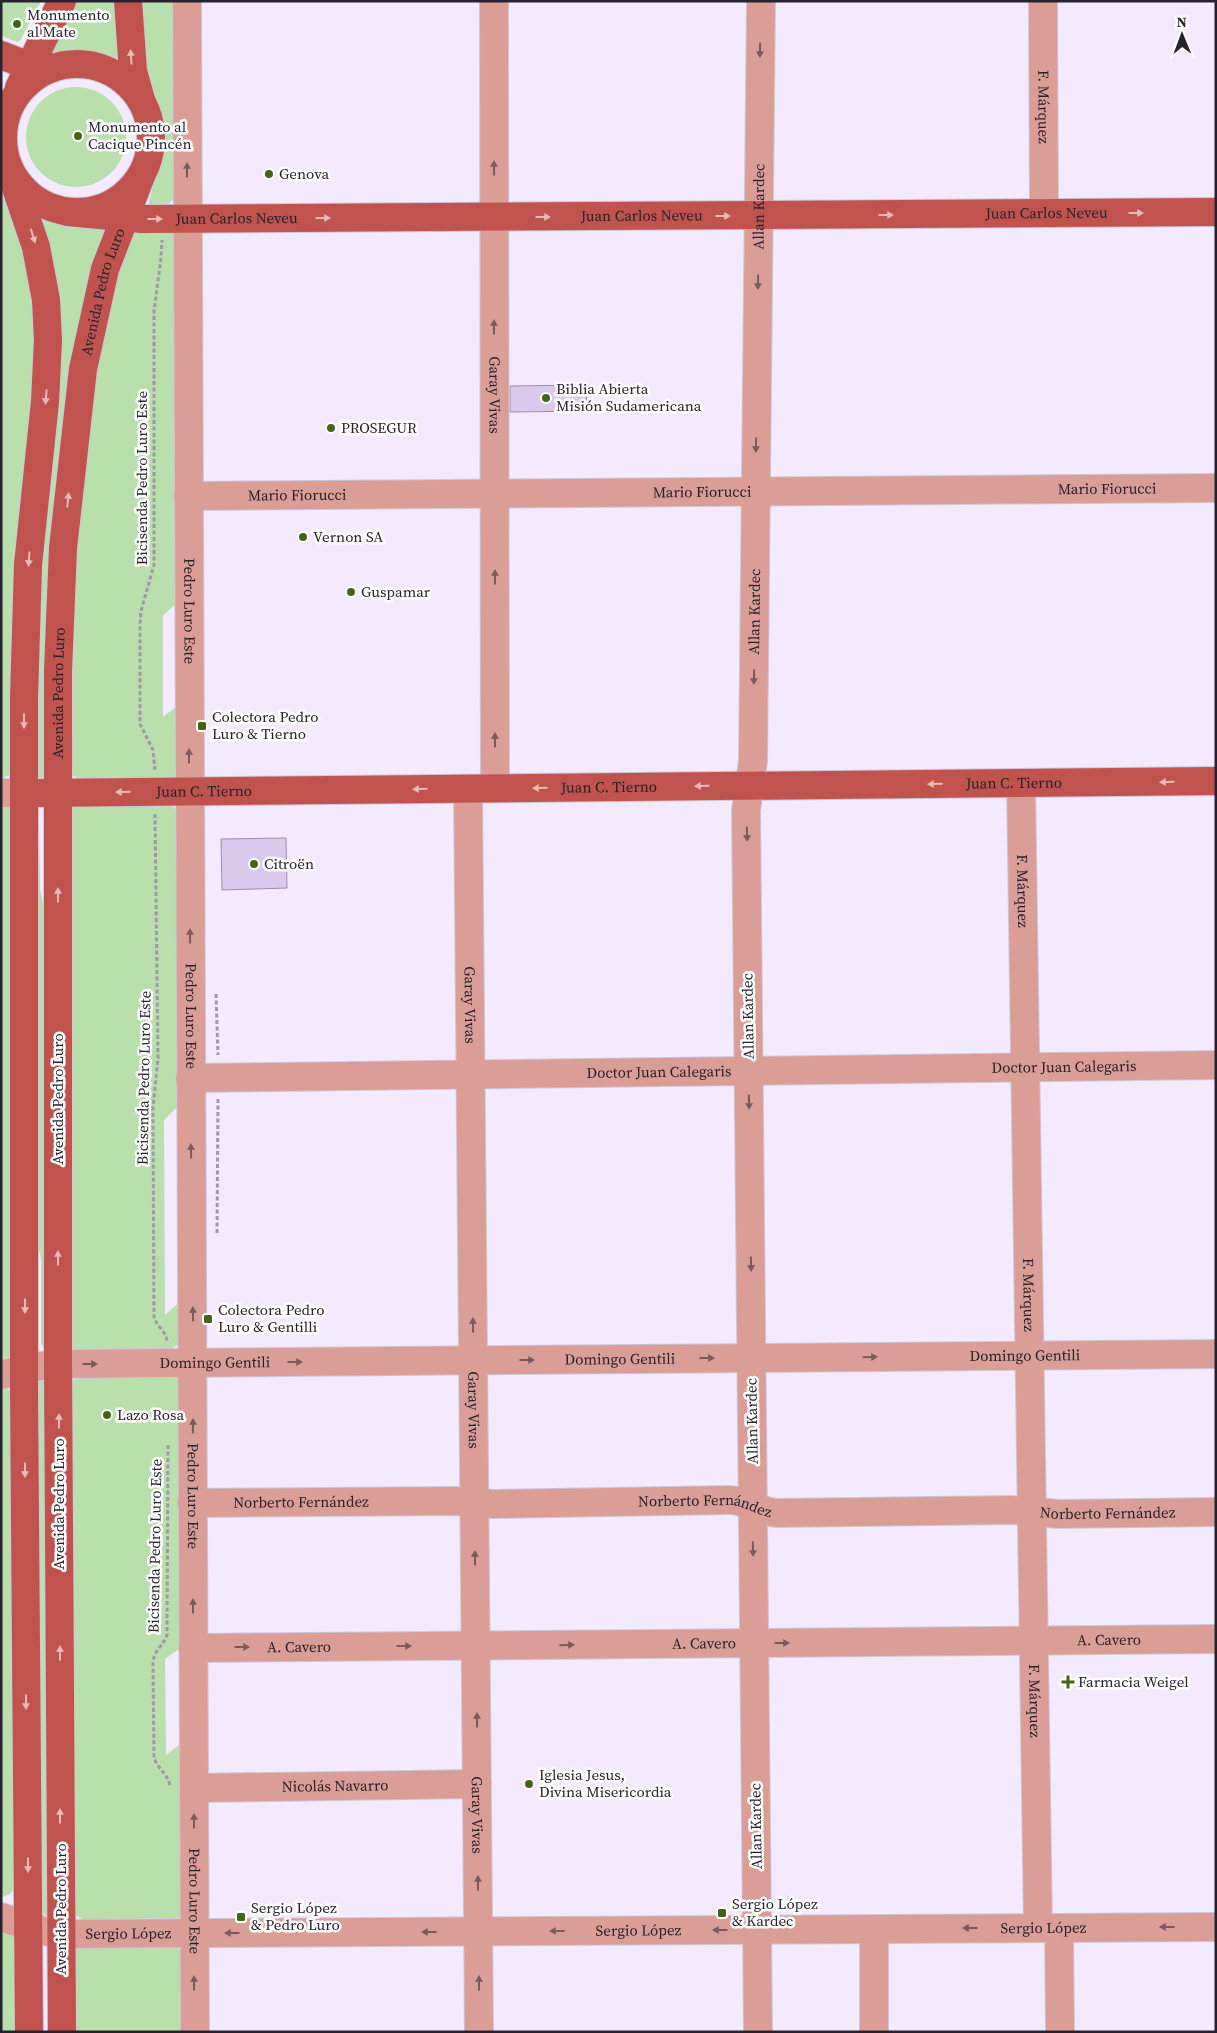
<svg xmlns="http://www.w3.org/2000/svg" width="1217" height="2033" viewBox="0 0 1217 2033" font-family="'Source Serif 4',serif">
	<style>
		.green { fill: #b8dfac }
		.building { fill: #dac9ea; stroke: #9d8eac }
		.lines { fill: none; stroke-linecap: round; stroke-linejoin: round }
		.minor-casing { stroke: #cfc6d9; stroke-width: 30 }
		.major-casing { stroke: #cfc6d9; stroke-width: 30 }
		.path { stroke: #a097a8; stroke-width: 3; stroke-dasharray: 4 2.5; stroke-linecap: butt }
		.minor { stroke: #db9e97; stroke-width: 28 }
		.major { stroke: #c0534d; stroke-width: 28 }
		.oneway { fill: #795a5d }
		.oneway2 { fill: #e6bab8 }
		.poi-dot { fill: #456318; stroke: #fff; stroke-width: 2 }
		.labels { text-anchor: middle; stroke-width: 5; stroke-linejoin: round; paint-order: stroke }
		.poi-label { font-size: 15px; fill: #28222e; stroke: #fff; text-anchor: start }
		.street-label { font-size: 15px; fill: #28222e; stroke: #fff }
	</style>
	<rect width="100%" height="100%" fill="#f4eafe"/>
	<path class="green" d="M1 1H41L20 41 17 42 1 36Z
		M73 1H118L119 60C112 60 104 54 96 52 81 48 66 51 51 53Z
		M140 1H176L174 199 164 207 148 205 161 155 163 133 147 83Z
		M26 137a50 50 0 1 1 100 0a50 50 0 1 1-100 0Z
		M1 180 11 197 37 309 12 770 9 775 1 779Z
		M47 219 65 225 105 227 106 230 48 779H37L41 222Z
		M138 230 173 232 175 234 176 604 163 615V717L176 707V779H79L72 775 69 771 66 670 91 385 115 270 133 232Z
		M170 804 177 811 180 1104 164 1120 165 1315 182 1300 179 1344 170 1350H72L70 1349 68 806Z
		M1 806H11L13 1356 1 1360Z
		M37 806 39 809 40 888 49 934 47 1348 43 1347 41 1344V1259L34 1228Z
		M179 1375 184 1645 165 1659 166 1755 184 1741 182 1918 84 1920 75 1915 70 1384 74 1380 84 1377Z
		M45 1378 48 1916 38 1912 36 1382Z
		M1 1387 6 1388 13 1395 15 1887 10 1894 1 1898Z
		M1 1931 15 1937 20 2032H1Z
		M170 1945 182 1950 186 2032H68L71 1948Z"/>
	<path class="building" d="M586 385 587 411 510 412V386Z
		M286 838 287 888 222 890 221 839Z"/>
	<g class="lines">
		<g class="minor-casing">
			<g id="minor">
				<path id="s1" d="M187 1 195 2032"/>
				<path id="s2" d="M494 1 495 788"/>
				<path id="s3" d="M1043 1 1044 213"/>
				<path id="s4" d="M188 496 1216 488"/>
				<path id="s5" d="M1021 783 1038 1928"/>
				<path id="s6" d="M468 789 479 2032"/>
				<path d="M1 793H24"/>
				<path id="s7" d="M190 1078 1216 1065"/>
				<path id="s8" d="M1 1375 33 1367 58 1364 1216 1354"/>
				<path id="s9" d="M192 1503 456 1501 493 1504 729 1500C747 1500 759 1512 777 1513L1012 1510 1059 1514 1216 1512"/>
				<path id="s10" d="M193 1648 1216 1639"/>
				<path id="s11" d="M194 1788 477 1784"/>
				<path id="s12" d="M1 1917 44 1931 61 1934 1216 1927"/>
				<path d="M1059 1928 1060 2032"/>
				<path id="s13" d="M758 2032 746 810 753 761 761 1"/>
				<path d="M874 2032V1929"/>
			</g>
		</g>
		<g class="major-casing">
			<g id="major">
				<path d="M128 1 133 71 141 100"/>
				<path d="M1 55 24 64 48 67"/>
				<circle cx="77" cy="138" r="74"/>
				<path d="M19 88 62 1"/>
				<path d="M11 173 36 247 46 300 48 340 45 402 28 565 24 698V1391L29 2032"/>
				<path id="s14" d="M68 212 142 219 1216 212"/>
				<path id="s15" d="M40 793 1216 781"/>
				<path id="s16" d="M62 2032 58 1364V671L63 548 83 369 105 269 141 176"/>
			</g>
		</g>
		<path class="path" d="M155 770 153 750 140 724V625L141 611 154 565V311L161 258 162 240
			M155 814 158 1058 153 1107 154 1317C157 1327 166 1331 167 1341
			M216 994 218 1055
			M217 1233 218 1099
			M168 1445 167 1635C164 1645 154 1650 153 1662L154 1758C158 1769 168 1774 170 1786"/>
		<use href="#minor" class="minor"/>
		<use href="#major" class="major"/>
	</g>
	<defs><path id="oneway-solid" d="M-6-.8H1V-3.2L6.5 0L1 3.2V.8H-6Z" transform="scale(1.25)"/></defs>
	<g class="oneway">
		<use href="#oneway-solid" transform="translate(760 50) rotate(91)"/>
		<use href="#oneway-solid" transform="translate(494 168) rotate(-90)"/>
		<use href="#oneway-solid" transform="translate(187 170) rotate(-90)"/>
		<use href="#oneway-solid" transform="translate(758 282) rotate(91)"/>
		<use href="#oneway-solid" transform="translate(494 327) rotate(-90)"/>
		<use href="#oneway-solid" transform="translate(756 445) rotate(91)"/>
		<use href="#oneway-solid" transform="translate(495 577) rotate(-90)"/>
		<use href="#oneway-solid" transform="translate(754 677) rotate(91)"/>
		<use href="#oneway-solid" transform="translate(495 740) rotate(-90)"/>
		<use href="#oneway-solid" transform="translate(189 756) rotate(-90)"/>
		<use href="#oneway-solid" transform="translate(747 834) rotate(89)"/>
		<use href="#oneway-solid" transform="translate(190 936) rotate(-90)"/>
		<use href="#oneway-solid" transform="translate(749 1102) rotate(89)"/>
		<use href="#oneway-solid" transform="translate(191 1151) rotate(-91)"/>
		<use href="#oneway-solid" transform="translate(751 1264) rotate(89)"/>
		<use href="#oneway-solid" transform="translate(193 1314) rotate(-91)"/>
		<use href="#oneway-solid" transform="translate(473 1325) rotate(-91)"/>
		<use href="#oneway-solid" transform="translate(870 1357) rotate(-1)"/>
		<use href="#oneway-solid" transform="translate(707 1358)"/>
		<use href="#oneway-solid" transform="translate(527 1360)"/>
		<use href="#oneway-solid" transform="translate(295 1362)"/>
		<use href="#oneway-solid" transform="translate(90 1364)"/>
		<use href="#oneway-solid" transform="translate(193 1426) rotate(-89)"/>
		<use href="#oneway-solid" transform="translate(753 1549) rotate(89)"/>
		<use href="#oneway-solid" transform="translate(475 1558) rotate(-91)"/>
		<use href="#oneway-solid" transform="translate(193 1606) rotate(-90)"/>
		<use href="#oneway-solid" transform="translate(782 1643)"/>
		<use href="#oneway-solid" transform="translate(567 1645) rotate(-1)"/>
		<use href="#oneway-solid" transform="translate(404 1646)"/>
		<use href="#oneway-solid" transform="translate(242 1647)"/>
		<use href="#oneway-solid" transform="translate(477 1720) rotate(-90)"/>
		<use href="#oneway-solid" transform="translate(194 1821) rotate(-90)"/>
		<use href="#oneway-solid" transform="translate(478 1883) rotate(-90)"/>
		<use href="#oneway-solid" transform="translate(1167 1927) rotate(180)"/>
		<use href="#oneway-solid" transform="translate(970 1928) rotate(180)"/>
		<use href="#oneway-solid" transform="translate(720 1930) rotate(180)"/>
		<use href="#oneway-solid" transform="translate(557 1931) rotate(180)"/>
		<use href="#oneway-solid" transform="translate(429 1932) rotate(180)"/>
		<use href="#oneway-solid" transform="translate(232 1933) rotate(-180)"/>
		<use href="#oneway-solid" transform="translate(194 1983) rotate(-90)"/>
		<use href="#oneway-solid" transform="translate(479 1983) rotate(-90)"/>
	</g>
	<g class="oneway2">
		<use href="#oneway-solid" transform="translate(131 57) rotate(-94)"/>
		<use href="#oneway-solid" transform="translate(1136 213)"/>
		<use href="#oneway-solid" transform="translate(886 215)"/>
		<use href="#oneway-solid" transform="translate(723 216)"/>
		<use href="#oneway-solid" transform="translate(543 217)"/>
		<use href="#oneway-solid" transform="translate(323 218)"/>
		<use href="#oneway-solid" transform="translate(155 219)"/>
		<use href="#oneway-solid" transform="translate(33 236) rotate(73)"/>
		<use href="#oneway-solid" transform="translate(46 397) rotate(95)"/>
		<use href="#oneway-solid" transform="translate(68 500) rotate(-84)"/>
		<use href="#oneway-solid" transform="translate(29 559) rotate(94)"/>
		<use href="#oneway-solid" transform="translate(24 721) rotate(90)"/>
		<use href="#oneway-solid" transform="translate(1167 782) rotate(179)"/>
		<use href="#oneway-solid" transform="translate(935 784) rotate(179)"/>
		<use href="#oneway-solid" transform="translate(702 786) rotate(179)"/>
		<use href="#oneway-solid" transform="translate(540 788) rotate(179)"/>
		<use href="#oneway-solid" transform="translate(420 789) rotate(179)"/>
		<use href="#oneway-solid" transform="translate(123 792) rotate(179)"/>
		<use href="#oneway-solid" transform="translate(58 895) rotate(-90)"/>
		<use href="#oneway-solid" transform="translate(58 1258) rotate(-90)"/>
		<use href="#oneway-solid" transform="translate(25 1306) rotate(90)"/>
		<use href="#oneway-solid" transform="translate(59 1421) rotate(-90)"/>
		<use href="#oneway-solid" transform="translate(25 1470) rotate(90)"/>
		<use href="#oneway-solid" transform="translate(60 1653) rotate(-90)"/>
		<use href="#oneway-solid" transform="translate(26 1702) rotate(90)"/>
		<use href="#oneway-solid" transform="translate(60 1816) rotate(-90)"/>
		<use href="#oneway-solid" transform="translate(28 1865) rotate(90)"/>
	</g>
	<g class="poi-dot">
		<circle cx="17" cy="24" r="5"/>
		<circle cx="78" cy="136" r="5"/>
		<circle cx="269" cy="174" r="5"/>
		<circle cx="546" cy="398" r="5"/>
		<circle cx="331" cy="428" r="5"/>
		<circle cx="303" cy="537" r="5"/>
		<circle cx="351" cy="592" r="5"/>
		<rect x="197" y="721" width="10" height="10" rx="2.5"/>
		<circle cx="254" cy="864" r="5"/>
		<rect x="203" y="1314" width="10" height="10" rx="2.5"/>
		<circle cx="107" cy="1415" r="5"/>
		<path d="M1065.5 1674.5h5v5h5v5h-5v5h-5v-5h-5v-5h5z"/>
		<circle cx="529" cy="1784" r="5"/>
		<rect x="717" y="1908" width="10" height="10" rx="2.5"/>
		<rect x="236" y="1912" width="10" height="10" rx="2.5"/>
	</g>
	<g class="labels">
		<g class="poi-label">
			<text x="27" y="20">Monumento<tspan x="27" dy="17">al Mate</tspan></text>
			<text x="88" y="132">Monumento al<tspan x="88" dy="17">Cacique Pincén</tspan></text>
			<text x="279" y="179">Genova</text>
			<text x="556" y="394">Biblia Abierta<tspan x="556" dy="17">Misión Sudamericana</tspan></text>
			<text x="341" y="433">PROSEGUR</text>
			<text x="313" y="542">Vernon SA</text>
			<text x="361" y="597">Guspamar</text>
			<text x="212" y="722">Colectora Pedro<tspan x="212" dy="17">Luro &amp; Tierno</tspan></text>
			<text x="264" y="869">Citroën</text>
			<text x="218" y="1315">Colectora Pedro<tspan x="218" dy="17">Luro &amp; Gentilli</tspan></text>
			<text x="117" y="1420">Lazo Rosa</text>
			<text x="1078" y="1687">Farmacia Weigel</text>
			<text x="539" y="1780">Iglesia Jesus,<tspan x="539" dy="17">Divina Misericordia</tspan></text>
			<text x="732" y="1909">Sergio López<tspan x="732" dy="17">&amp; Kardec</tspan></text>
			<text x="251" y="1913">Sergio López<tspan x="251" dy="17">&amp; Pedro Luro</tspan></text>
		</g>
		<g class="street-label">
			<text dy="5" stroke="none"><textPath href="#s3" startOffset="106">F. Márquez</textPath></text>
			<text dy="5" stroke="none"><textPath href="#s13" startOffset="1826">Allan Kardec</textPath></text>
			<text dy="5" stroke="none"><textPath href="#s14" startOffset="979">Juan Carlos Neveu</textPath></text>
			<text dy="5" stroke="none"><textPath href="#s14" startOffset="574">Juan Carlos Neveu</textPath></text>
			<text dy="5" stroke="none"><textPath href="#s14" startOffset="169">Juan Carlos Neveu</textPath></text>
			<text dy="5" stroke="none"><textPath href="#s16" startOffset="1744">Avenida Pedro Luro</textPath></text>
			<text dy="5" stroke="none"><textPath href="#s2" startOffset="394">Garay Vivas</textPath></text>
			<text transform="translate(142 478) rotate(-90)" y="5">Bicisenda Pedro Luro Este</text>
			<text dy="5" stroke="none"><textPath href="#s4" startOffset="919">Mario Fiorucci</textPath></text>
			<text dy="5" stroke="none"><textPath href="#s4" startOffset="514">Mario Fiorucci</textPath></text>
			<text dy="5" stroke="none"><textPath href="#s4" startOffset="109">Mario Fiorucci</textPath></text>
			<text dy="5" stroke="none"><textPath href="#s1" startOffset="610">Pedro Luro Este</textPath></text>
			<text dy="5" stroke="none"><textPath href="#s13" startOffset="1421">Allan Kardec</textPath></text>
			<text dy="5" stroke="none"><textPath href="#s16" startOffset="1339">Avenida Pedro Luro</textPath></text>
			<text dy="5" stroke="none"><textPath href="#s15" startOffset="974">Juan C. Tierno</textPath></text>
			<text dy="5" stroke="none"><textPath href="#s15" startOffset="569">Juan C. Tierno</textPath></text>
			<text dy="5" stroke="none"><textPath href="#s15" startOffset="164">Juan C. Tierno</textPath></text>
			<text dy="5" stroke="none"><textPath href="#s5" startOffset="108">F. Márquez</textPath></text>
			<text dy="5" stroke="none"><textPath href="#s6" startOffset="216">Garay Vivas</textPath></text>
			<text transform="translate(748 1016) rotate(-91)" y="5">Allan Kardec</text>
			<text dy="5" stroke="none"><textPath href="#s1" startOffset="1015">Pedro Luro Este</textPath></text>
			<text dy="5" stroke="none"><textPath href="#s7" startOffset="874">Doctor Juan Calegaris</textPath></text>
			<text dy="5" stroke="none"><textPath href="#s7" startOffset="469">Doctor Juan Calegaris</textPath></text>
			<text transform="translate(144 1078) rotate(-89)" y="5">Bicisenda Pedro Luro Este</text>
			<text transform="translate(58 1099) rotate(-90)" y="5">Avenida Pedro Luro</text>
			<text dy="5" stroke="none"><textPath href="#s5" startOffset="512">F. Márquez</textPath></text>
			<text dy="5" stroke="none"><textPath href="#s8" startOffset="1025">Domingo Gentili</textPath></text>
			<text dy="5" stroke="none"><textPath href="#s8" startOffset="620">Domingo Gentili</textPath></text>
			<text dy="5" stroke="none"><textPath href="#s8" startOffset="215">Domingo Gentili</textPath></text>
			<text dy="5" stroke="none"><textPath href="#s6" startOffset="621">Garay Vivas</textPath></text>
			<text transform="translate(752 1421) rotate(-91)" y="5">Allan Kardec</text>
			<text dy="5" stroke="none"><textPath href="#s1" startOffset="1495">Pedro Luro Este</textPath></text>
			<text dy="5" stroke="none"><textPath href="#s9" startOffset="109">Norberto Fernández</textPath></text>
			<text transform="translate(59 1504) rotate(-90)" y="5">Avenida Pedro Luro</text>
			<text dy="5" stroke="none"><textPath href="#s9" startOffset="514">Norberto Fernández</textPath></text>
			<text dy="5" stroke="none"><textPath href="#s9" startOffset="918">Norberto Fernández</textPath></text>
			<text transform="translate(155 1546) rotate(-89)" y="5">Bicisenda Pedro Luro Este</text>
			<text dy="5" stroke="none"><textPath href="#s10" startOffset="916">A. Cavero</textPath></text>
			<text dy="5" stroke="none"><textPath href="#s10" startOffset="511">A. Cavero</textPath></text>
			<text dy="5" stroke="none"><textPath href="#s10" startOffset="106">A. Cavero</textPath></text>
			<text dy="5" stroke="none"><textPath href="#s5" startOffset="918">F. Márquez</textPath></text>
			<text dy="5" stroke="none"><textPath href="#s11" startOffset="141">Nicolás Navarro</textPath></text>
			<text dy="5" stroke="none"><textPath href="#s6" startOffset="1026">Garay Vivas</textPath></text>
			<text transform="translate(756 1826) rotate(-91)" y="5">Allan Kardec</text>
			<text dy="5" stroke="none"><textPath href="#s1" startOffset="1900">Pedro Luro Este</textPath></text>
			<text transform="translate(61 1909) rotate(-90)" y="5">Avenida Pedro Luro</text>
			<text dy="5" stroke="none"><textPath href="#s12" startOffset="1045">Sergio López</textPath></text>
			<text dy="5" stroke="none"><textPath href="#s12" startOffset="640">Sergio López</textPath></text>
			<text dy="5" stroke="none"><textPath href="#s12" startOffset="130">Sergio López</textPath></text>
		</g>
	</g>
	<rect width="1217" height="2033" fill="none" stroke="#28222e" stroke-width="5"/>
	<g transform="translate(1182 35) rotate(359)" stroke="#ffffff" stroke-width="4" paint-order="stroke">
	<path d="M0-4L9 19L0 12L-9 19Z" fill="#28222e"/>
	<text y="-8" font-size="14" font-weight="bold" text-anchor="middle" fill="#28222e">N</text>
	</g>
</svg>
